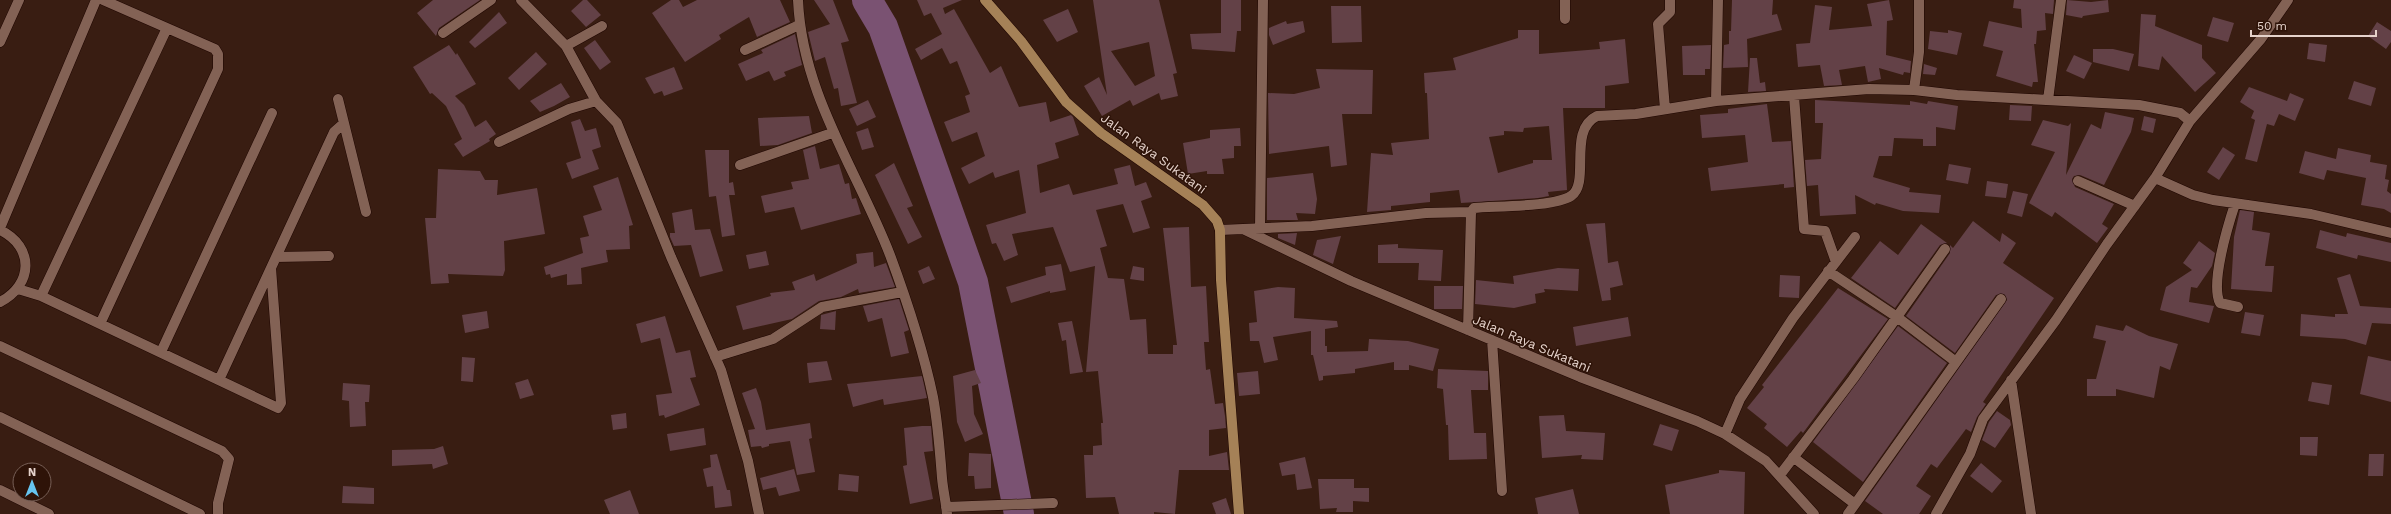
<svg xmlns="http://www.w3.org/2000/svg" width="2391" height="514" viewBox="0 0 2391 514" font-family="'Work Sans',sans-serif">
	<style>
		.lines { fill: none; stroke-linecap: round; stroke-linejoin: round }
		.river { stroke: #7a5272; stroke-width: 30 }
		.building { fill: #634147; fill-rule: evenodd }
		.minor-casing { stroke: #1f0600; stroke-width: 11 }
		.major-casing { stroke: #1f0600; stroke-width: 11 }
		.minor { stroke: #836255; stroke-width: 10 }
		.major { stroke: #a58157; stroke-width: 10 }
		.labels { text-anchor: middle; stroke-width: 3; stroke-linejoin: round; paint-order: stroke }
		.street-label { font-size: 13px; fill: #e5d2cb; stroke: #2e1308 }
	</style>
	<rect width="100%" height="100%" fill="#391d12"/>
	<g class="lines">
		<path class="river" d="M867 0 883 27 973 282 1019 514"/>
	</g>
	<path class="building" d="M433 0H480L439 28 436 36 417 13Z
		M583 0H587L601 15 586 27 571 11Z
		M671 0H679L683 7 697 0H780L790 22 757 37 749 17 719 35 721 39 685 62 652 13Z
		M814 0H833L849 41 841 43 857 103 841 106 838 88 834 89 825 57 815 61 808 32 830 24Z
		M917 0H962L943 8 945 14 954 9 990 73 1001 66 1019 107 1046 102 1050 122 1071 115 1073 117 1079 135 1055 143 1059 158 1037 165 1040 193 1069 184 1073 195 1118 184 1114 169 1130 165 1135 186 1146 182 1152 197 1141 201 1150 228 1133 233 1123 204 1096 210 1107 246 1100 248 1108 278 1124 279 1130 320 1146 319 1148 354H1173V345H1177L1163 228 1189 227 1191 287 1206 286 1209 342H1204L1206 370 1210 369 1215 404 1223 403 1225 416 1226 428 1209 430V456L1227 452 1229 470H1179L1175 514 1154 512V514H1119L1115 497 1086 498 1084 455H1093V446L1102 445 1101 423H1103L1098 371 1086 372 1095 266 1070 272 1053 227 1012 234 1018 255 1004 261 996 243 992 244 986 225 1026 213 1019 170 995 178 993 172 969 184 961 168 985 156 977 132 952 142 944 122 970 112 965 96 970 94 957 61 950 64 942 48 921 60 915 49 942 34 931 13 924 16Z
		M1093 0H1159L1177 73 1173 74 1178 96 1161 100 1159 93 1133 106 1130 100 1102 116 1084 86 1099 77 1107 95ZM1149 42 1155 76 1135 86 1111 51Z
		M1221 0H1241V31H1237L1235 52 1192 49 1190 34 1221 33Z
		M1732 0H1773L1772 15 1777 14 1782 30 1747 39 1748 67 1723 68 1724 45 1729 44V31H1731Z
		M1889 0 1893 20 1887 21 1886 55 1911 61 1910 73 1904 72 1903 75 1879 68 1881 79 1868 82 1865 66 1839 70 1842 85 1824 86 1820 65 1798 67 1796 44 1810 43 1815 5 1832 7 1829 30 1872 26 1867 4Z
		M2014 0H2054L2053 14 2045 13 2046 30 2037 31 2036 44H2034L2038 82H2033L2032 87 1996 76 2003 51 1983 46 1989 21 2022 28 2021 9 2013 8Z
		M2067 0 2091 2 2108 0 2109 12 2083 16 2082 18 2066 15Z
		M1331 6H1361L1362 42 1332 43Z
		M1068 9 1078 32 1057 42 1043 20Z
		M499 12 507 23 475 48 469 42Z
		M2141 14 2156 15 2155 26 2202 45V58L2216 73 2195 92 2162 56 2159 70 2138 66Z
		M2213 17 2234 23 2228 42 2207 36Z
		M1286 21 1287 24 1303 21 1305 32 1273 45 1269 35V28Z
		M2377 22 2391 31V42L2386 49 2368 36Z
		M1518 30H1539V54L1600 49 1599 42 1625 39 1629 83 1605 86V108H1563L1567 190 1548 192 1549 196 1538 198 1461 203 1459 190 1430 193V202L1391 206V210L1367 212 1371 153 1393 155 1391 143 1429 139 1427 93H1425L1424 73 1456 70 1453 58 1518 38ZM1549 126 1552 160H1533V163L1498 173 1489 137 1504 135V131L1523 132 1524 128Z
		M1948 30 1962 33 1957 55 1928 49 1930 31 1948 33Z
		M795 34 802 65 784 72 786 76 774 81 769 71 746 81 738 64 763 53 761 50Z
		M595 40 611 62 600 70 584 48Z
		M2309 43 2327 45 2325 62 2307 59Z
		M449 45 456 55 457 53 476 84 455 96 464 105 475 127 486 120 496 134 489 139 490 141 463 157 454 144 462 139 446 106 432 93 430 94 413 67Z
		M1711 45 1710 69H1705V75H1683L1682 46Z
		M2093 49H2113L2134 54 2129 71 2093 62Z
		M536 52 547 64 519 90 508 78Z
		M2074 55 2092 63 2084 79 2066 71Z
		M1750 58H1757L1760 83 1765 82 1766 91 1748 92Z
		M1924 64 1937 68 1935 75 1923 74Z
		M674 67 683 89 664 96 662 91 654 94 645 78Z
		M1316 69 1373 70 1372 114H1342L1347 165 1331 167 1329 146 1269 154 1268 93 1294 94 1320 88Z
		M2354 81 2376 88 2371 106 2348 99Z
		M561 83 570 97 554 106 540 112 530 101Z
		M2249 87 2287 101 2290 93 2304 99 2295 121 2279 114 2274 126 2267 124 2257 162 2245 159 2255 120 2251 118 2254 111 2240 102Z
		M868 100 876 117 857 126 849 109Z
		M1815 100 1910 105V101L1927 104 1928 101 1958 106 1955 130 1936 127V146H1923V139L1894 138 1892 156H1879L1873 177 1910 188 1909 192 1941 195 1939 213 1903 211 1876 203 1875 205 1855 195 1856 214 1820 216 1818 185 1807 186 1805 160 1821 159 1823 123H1815Z
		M1767 104 1772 142 1791 141 1794 187 1784 188V184L1711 191 1708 168 1748 162 1745 135 1702 138 1700 115 1728 113V109Z
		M2010 105 2032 106 2031 121 2009 120Z
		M2105 112 2134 118 2131 132 2104 185 2080 175 2074 176 2072 179 2075 187 2114 204 2102 224 2108 228 2097 243 2055 212 2052 217 2029 203 2055 152 2031 145 2043 120 2068 126 2071 123 2066 175 2091 124 2101 129Z
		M809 116 812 133 778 145 760 146 758 118Z
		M2144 116 2156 119 2153 133 2141 130Z
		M580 119 585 131 596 128 601 147 592 150 599 169 572 179 566 163 581 158 571 122Z
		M868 128 874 147 862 150 856 132Z
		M1240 128 1241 146H1234V158L1222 159 1224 174H1207V171L1188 174 1183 143 1210 138V130Z
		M815 146 820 169 839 164 845 184 849 183 852 199 856 198 861 214 801 230 794 207 765 213 761 196 793 189 791 182 809 179 803 150Z
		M2223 147 2235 155 2219 180 2207 172Z
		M2338 148 2371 155 2370 162 2387 165 2385 179 2389 180 2387 191 2391 194V213L2384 209 2361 205 2366 178 2327 170 2324 180 2299 173 2305 151 2336 159Z
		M705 150H729V183L733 182 735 195H729L735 235 722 237 716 196 709 197Z
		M894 163 913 206 907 208 922 237 908 244 875 175Z
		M1949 164 1971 168 1968 184 1946 180Z
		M438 169 480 171 485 180H498L497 195 537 188 545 234 504 241 505 270 503 276 448 274 449 283 431 284 425 218H436Z
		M1313 173 1317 199 1315 214 1296 213 1298 220H1267V178Z
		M618 177 633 225 629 226 630 249 606 250 608 262 581 268 582 284 567 285V274L551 278 550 274 546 275 544 267 583 253 580 238 589 236 583 216 602 210 593 186Z
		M1987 181 2008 184 2006 198 1985 196Z
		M2013 191 2028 194 2022 217 2007 213Z
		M692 209 695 230 710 229 723 271 700 277 691 245 674 246 670 237V233H675L672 213Z
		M2240 210 2254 212 2252 230 2270 233 2265 266H2274L2272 292 2231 289 2234 237Z
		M1973 221 2000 242 2002 233 2016 243 2003 263 2054 298 1983 402 1986 404 1977 417 1971 432 1966 429 1937 468 1931 464 1916 486 1931 496 1919 514H1883L1865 501 2007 300 2004 294 1996 295 1955 353 1906 316 1950 253V245L1953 248Z
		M1605 223 1608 263 1618 261 1623 285 1610 288 1611 300 1602 301 1586 224Z
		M1921 224 1947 243 1940 245 1895 308 1851 278 1880 241 1898 255Z
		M2320 230 2346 237 2347 233 2391 243V262L2358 255 2357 259 2316 248Z
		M1297 233 1295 245 1278 238V234Z
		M1341 236 1333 264 1313 255 1317 240Z
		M2199 241 2215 253 2212 266 2197 288 2191 287 2189 302 2214 306 2209 323 2160 310 2166 287 2192 270 2183 263Z
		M1398 244V248L1443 250 1441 281 1418 280 1419 263H1378V245Z
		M766 251 769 265 749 269 746 255Z
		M873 252 874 267 886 263 895 287 859 293 858 289 841 297 819 301 792 319 743 330 736 306 771 296 770 293 795 290 792 282 814 274 816 281 857 263 856 254Z
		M1061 264 1066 290 1050 293V291L1011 303 1006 287 1046 275 1045 267Z
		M929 266 935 279 923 284 918 271Z
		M1133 266 1144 268V281L1130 279Z
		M1558 268 1579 269 1578 291 1544 289 1545 292 1535 294 1536 303 1514 308 1475 304 1476 280 1514 284 1513 276Z
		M2350 274 2360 306 2391 308V324L2372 323 2366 345 2345 339 2300 336 2301 314 2335 317V314H2348L2337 278Z
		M1780 275 1800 276 1799 298 1779 297Z
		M1434 286H1463L1462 309H1434Z
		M1278 287 1295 288 1294 318 1337 321 1338 327 1325 329V346H1327V352L1368 351 1369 339 1408 341 1439 349 1433 371 1409 365V370H1394V362L1355 369V373L1323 376V380L1319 381 1313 355H1311V331L1273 337 1278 360 1264 363 1259 341H1250L1249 323 1257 322 1254 291Z
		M1838 288 1888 319 1803 433 1801 431 1787 447 1764 428 1767 424 1747 408 1764 387 1762 385Z
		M899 299 909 330 904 332 909 353 891 357 882 318 868 322 863 306Z
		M487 311 489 328 465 333 462 315Z
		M836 311 835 330 820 329 821 315Z
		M2245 312 2264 315 2260 336 2241 333Z
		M665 316 676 353 690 350 696 377 690 378 700 405 665 418 664 415 659 416 656 395 672 393 660 338 641 343 636 324Z
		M1628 317 1631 336 1576 346 1573 327Z
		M1072 321 1083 372 1070 374 1066 340 1062 341 1058 323Z
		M2096 325 2123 331 2126 325 2149 336 2178 344 2170 370 2160 366 2154 398 2116 389V396H2087V379H2096L2106 341 2093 338Z
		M1898 326 1947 363 1863 482 1813 442Z
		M2368 356 2391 361V402L2360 394Z
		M462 357 475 358 473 382 461 381Z
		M827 361 832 380 809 383 807 363Z
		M1438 369 1488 371V390H1471L1474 433H1486L1487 459 1449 460 1448 425H1446L1443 389 1437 388Z
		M975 370 981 383 972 386 974 414 983 434 965 442 957 422 953 376Z
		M1258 371 1260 394 1239 396 1237 373Z
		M922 376 927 398 884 405 883 399 853 407 847 384Z
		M528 379 534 395 520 399 515 383Z
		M2312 382 2332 385 2329 405 2308 401Z
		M343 383 370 385 369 402H365L366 426 350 427 349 401 342 400Z
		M756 388 761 402 766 430 810 423 812 438 809 439 815 472 797 475 790 441 769 444V446L762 448 761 446 751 447 748 430 755 429 742 393Z
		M1997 411 2010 420 2011 425 1995 448 1982 440 1989 422Z
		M626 413 627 428 613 430 611 415Z
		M1564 415 1566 431 1605 433 1603 460 1581 459 1582 455 1542 458 1539 416Z
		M1660 424 1679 430 1672 451 1653 445Z
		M922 426H931L933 451 924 452 933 499 910 504 903 466 907 465 904 428Z
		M704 428 706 445 670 451 667 434Z
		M2300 437H2318L2317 456 2300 455Z
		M443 446 448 464 433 469 432 464 392 466V450L434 449Z
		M969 453 991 454V488L975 489 974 476H968Z
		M717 454 727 490H730L732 506 715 508 713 486 707 487 703 469 711 467 710 455Z
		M2369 454H2384L2383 476H2368Z
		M1305 457 1312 488 1297 490 1295 474 1282 476 1279 463Z
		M1981 463 2002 481 1992 493 1970 476Z
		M794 469 800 491 779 496 776 487 763 490 760 478Z
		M1719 470 1745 472 1744 514H1670L1665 485 1719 473Z
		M839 474 859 476 858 492 838 490Z
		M1318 479H1354V488H1369V502L1353 501V512H1336L1337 508 1320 509Z
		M343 486 374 488V504L342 503Z
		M1573 489 1579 514H1538L1535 498Z
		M630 490 639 514H610L604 500Z
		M1226 498 1231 514H1216L1212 503Z"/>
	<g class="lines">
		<g class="minor-casing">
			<path id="minor" d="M521 0 566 46 596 101 617 123 671 257 721 370 748 461 759 514
				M798 0C802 94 857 170 890 255 907 301 923 349 933 397 938 424 940 451 942 478 943 490 946 502 947 514
				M1565 0V19
				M443 33 491 0
				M0 42 19 0
				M566 46 602 26
				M745 50 799 25
				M1914 90 1919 52V0
				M1794 96 1804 229 1825 231 1836 262
				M338 99 366 212
				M2048 100 2061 0
				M1716 101 1718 0
				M1665 109 1658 24 1670 12V0
				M499 142 569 109 596 101
				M740 165 832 133
				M2155 178 2193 195 2213 200 2311 214 2391 233
				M2078 181 2135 206
				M2235 204C2228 225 2210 284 2220 303L2238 307
				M0 228 96 0
				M1260 228 1263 0
				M1243 229 1312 226 1426 213 1471 212
				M0 230C35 247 33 285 0 302
				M1220 230 1243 229 1351 281 1580 377 1697 421 1725 434 1766 461 1814 514
				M276 257 329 256
				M1828 271 1897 317 1956 362
				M18 289 41 296 278 408 281 403 271 268
				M41 296 167 28 103 0
				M100 324 218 69V54L215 49 167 28
				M1468 330 1471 212 1474 208C1496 206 1554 207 1571 196 1591 183 1567 130 1597 116L1636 114 1716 101 1869 89 1914 90 1957 95 2139 105 2180 113 2190 121
				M1492 340 1502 491
				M0 346 222 451 229 459 218 503V514
				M161 352 272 113
				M715 357 773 339 822 307 902 292
				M219 380 334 132 343 124
				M2011 380 2031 514
				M0 417 200 514
				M1725 434 1740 399 1793 318 1855 237
				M1793 457 1855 504
				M1780 475 1853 379 1945 249
				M0 490 49 514
				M946 507 1053 503
				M1848 514 2001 299
				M1936 514 1970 454 1983 419 2056 320 2107 244 2155 178 2190 121 2261 39 2288 0"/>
		</g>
		<g class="major-casing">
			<path id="major" d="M985 0 1021 41 1066 102 1101 133 1203 205 1217 221 1220 230 1221 280 1239 514"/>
		</g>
		<use href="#minor" class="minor"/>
		<use href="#major" class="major"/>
	</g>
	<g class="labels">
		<g class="street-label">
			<text transform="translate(1154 153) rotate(36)" y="5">Jalan Raya Sukatani</text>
			<text transform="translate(1532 343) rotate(23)" y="5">Jalan Raya Sukatani</text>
		</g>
	</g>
	<g transform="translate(32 482)"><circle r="19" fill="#2e1308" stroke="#775f56"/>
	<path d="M0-3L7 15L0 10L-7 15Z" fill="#66c4ef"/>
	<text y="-6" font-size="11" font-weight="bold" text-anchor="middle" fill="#e5d2cb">N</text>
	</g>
	<path d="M2251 30v6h125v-6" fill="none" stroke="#e5d2cb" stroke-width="2"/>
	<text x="2257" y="30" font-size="12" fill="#e5d2cb" stroke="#2e1308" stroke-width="3" paint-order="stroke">50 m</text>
</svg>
